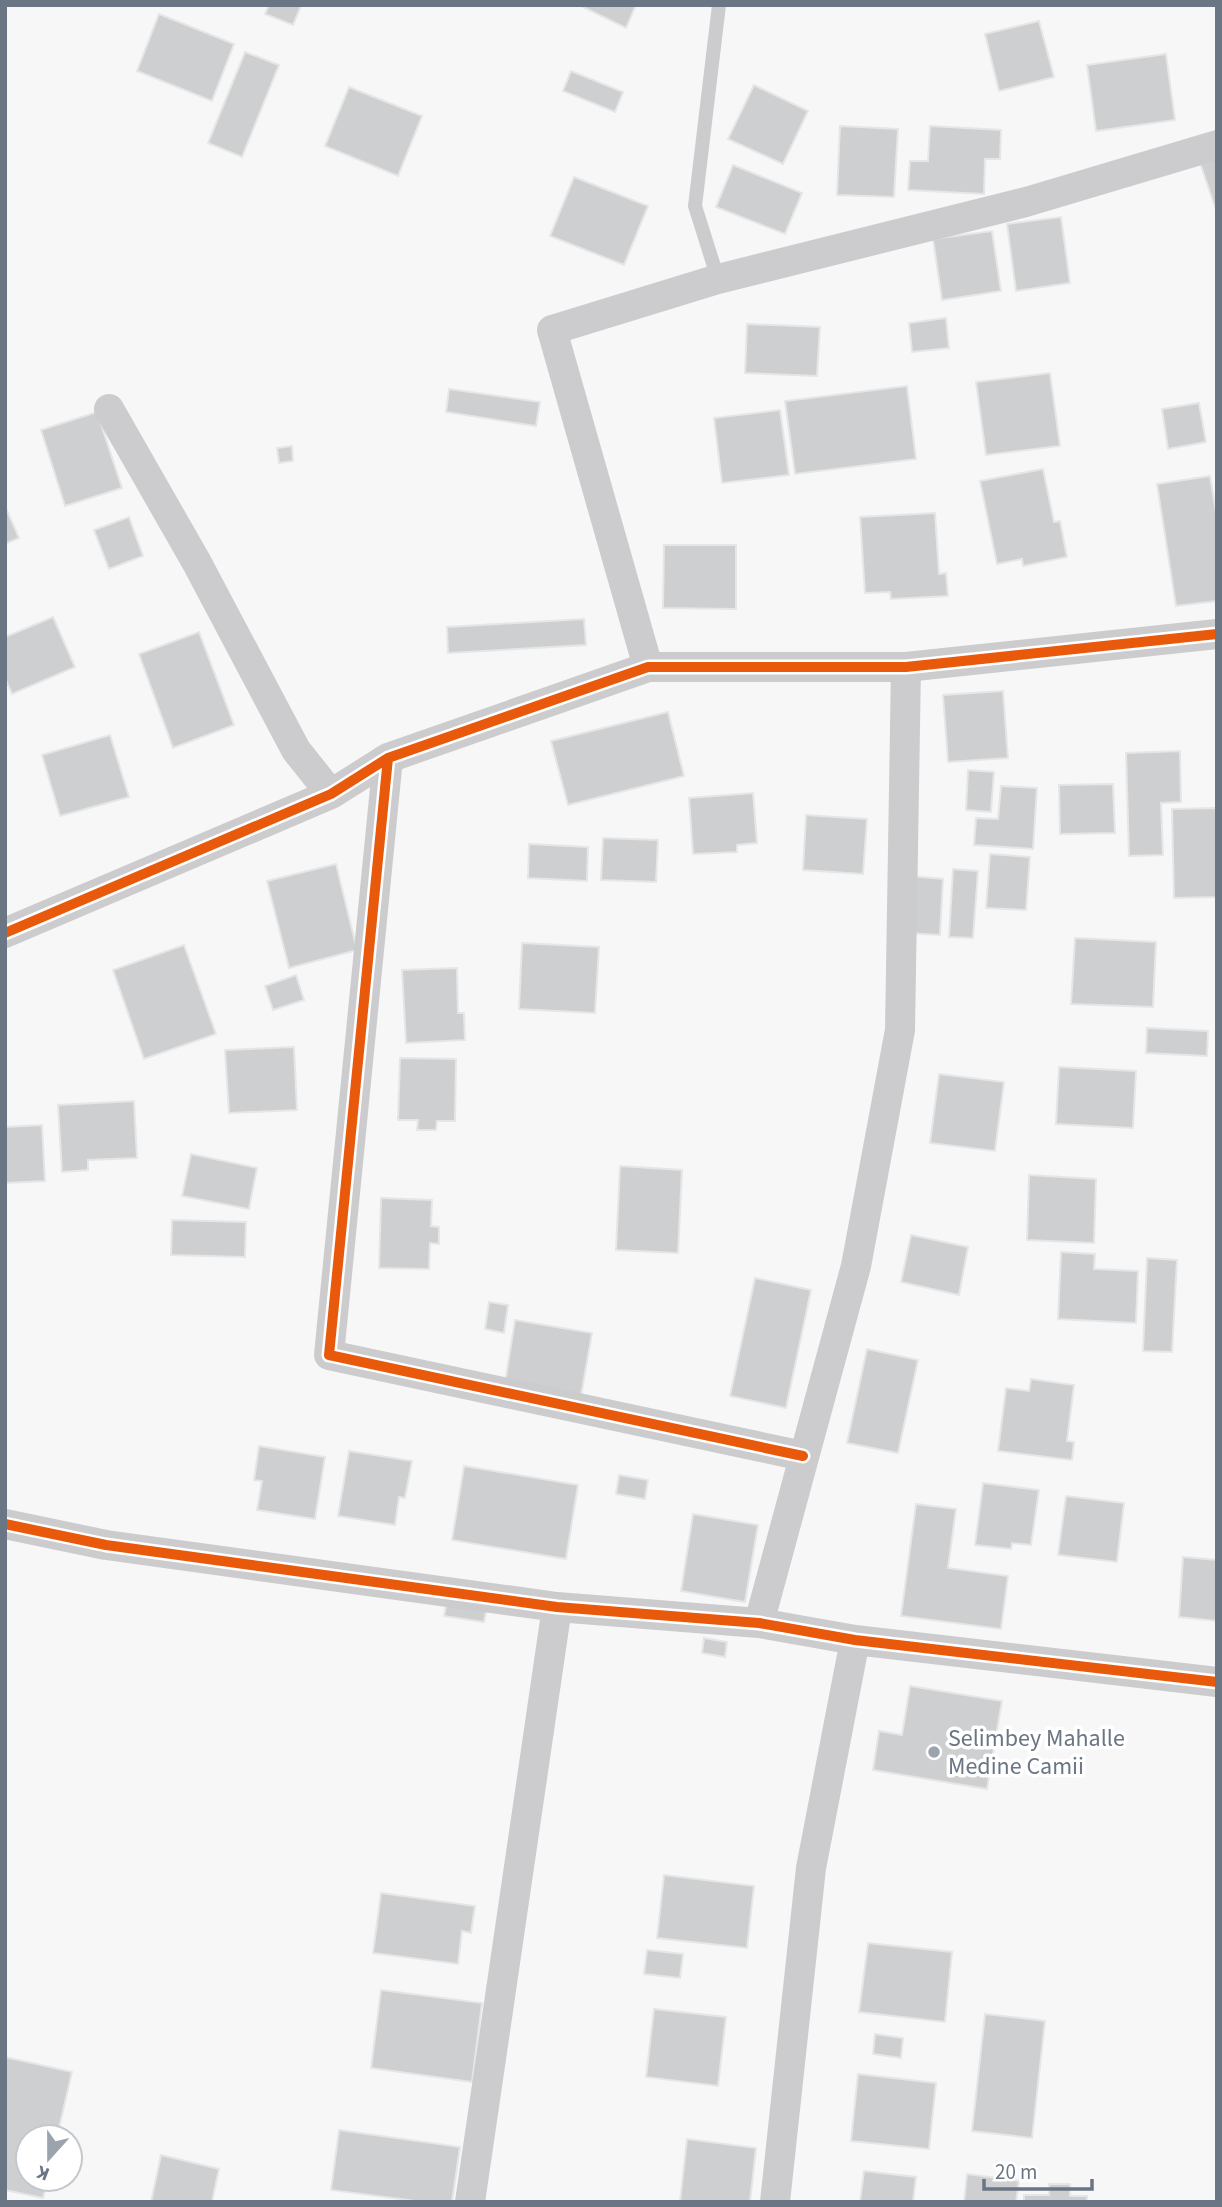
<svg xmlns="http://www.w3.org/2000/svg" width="1222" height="2207" viewBox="0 0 1222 2207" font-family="'Source Sans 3',sans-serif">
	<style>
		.building { fill: #cecfd0; stroke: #e6e6e6; stroke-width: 2 }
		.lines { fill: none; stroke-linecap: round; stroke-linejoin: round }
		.service { stroke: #ccccce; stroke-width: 14 }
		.minor { stroke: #ccccce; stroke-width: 30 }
		.cycleway-casing { stroke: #fff; stroke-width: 15 }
		.cycleway { stroke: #e8590c; stroke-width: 10 }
		.poi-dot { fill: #9ba3ac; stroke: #fff; stroke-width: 2.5 }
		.labels { text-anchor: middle; stroke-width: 7; stroke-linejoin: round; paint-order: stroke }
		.poi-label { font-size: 24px; fill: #6a7683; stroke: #fff; text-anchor: start }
	</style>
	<rect width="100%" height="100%" fill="#f7f7f7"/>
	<path class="building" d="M269 5H298L301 6 293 25 265 14Z
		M579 5H636L626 28Z
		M159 14 234 44 212 101 137 71Z
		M1039 21 1054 77 999 91 985 34Z
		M245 52 279 65 242 157 208 143Z
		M1166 54 1175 120 1096 131 1087 65Z
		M571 71 623 92 615 112 563 91Z
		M754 85 808 111 783 164 728 139Z
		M349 87 422 116 398 176 325 146Z
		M840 126 898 129 894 197 837 195Z
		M930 126 1001 130 1000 159H985L984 194 908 190 910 161H928Z
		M1217 151V213L1198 157Z
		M733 165 802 193 785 234 716 207Z
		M574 177 648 206 624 265 550 236Z
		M1061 217 1070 283 1016 291 1007 224Z
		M992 231 1001 291 942 300 933 239Z
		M946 318 949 348 912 352 909 323Z
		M747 324 820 327 817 376 745 373Z
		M1050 373 1060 446 986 455 976 382Z
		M907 386 916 459 795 474 785 401Z
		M449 389 540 402 536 426 446 412Z
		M1199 403 1206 442 1168 449 1162 409Z
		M780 410 789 475 722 483 714 418Z
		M97 412 122 488 65 506 41 430Z
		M292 446 293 461 279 463 277 448Z
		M1043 469 1054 522 1060 521 1067 557 1023 566 1022 559 997 564 980 481Z
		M1210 476 1217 518V601L1176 606 1157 484Z
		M5 506 19 538 5 544Z
		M935 513 939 574 946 573 948 596 891 599 890 592 865 593 860 517Z
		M129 517 143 556 109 569 94 530Z
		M664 545H736V609L663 608Z
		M53 617 75 667 12 694 5 678V637Z
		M584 619 586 645 448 653 447 627Z
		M199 632 234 725 173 748 139 654Z
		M1003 691 1008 758 948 762 943 695Z
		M668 712 684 776 568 805 551 741Z
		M110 735 129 797 60 816 42 755Z
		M1180 751 1181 802 1161 803 1163 855 1129 856 1126 753Z
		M968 770 994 772 991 812 966 810Z
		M1113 784 1115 833 1060 834 1059 785Z
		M1001 786 1037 788 1033 849 974 845 976 818 998 819Z
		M753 793 757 843 737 845V852L693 854 689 798Z
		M1217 808V897L1174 898 1172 809Z
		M806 815 867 819 863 874 803 870Z
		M603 838 658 840 656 882 601 880Z
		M529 844 588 847 587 881 528 878Z
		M990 854 1030 857 1026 910 986 908Z
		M336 864 357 950 289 968 267 881Z
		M953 869 978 871 973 938 949 937Z
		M910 876 943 879 940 935 906 933Z
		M1075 938 1156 942 1153 1007 1071 1004Z
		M522 943 599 947 595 1013 519 1009Z
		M184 945 216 1034 144 1059 113 970Z
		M457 968 458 1013H464L465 1040 406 1043 402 970Z
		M296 975 304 1000 273 1010 265 986Z
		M1147 1028 1208 1031 1207 1056 1146 1053Z
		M294 1047 297 1110 229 1113 225 1050Z
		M400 1058 456 1059 455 1121H437L436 1130H417L418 1120H398Z
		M1059 1067 1136 1071 1133 1128 1056 1124Z
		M939 1074 1004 1082 995 1151 930 1143Z
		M134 1101 137 1158 88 1160V1170L62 1172 58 1105Z
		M42 1125 45 1181 5 1183V1127Z
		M191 1154 257 1168 249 1209 182 1196Z
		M620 1166 682 1170 678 1253 616 1250Z
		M1029 1175 1096 1179 1094 1243 1027 1240Z
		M381 1198 432 1200 431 1226 439 1227V1244L430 1243 429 1269 379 1268Z
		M172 1220 246 1222 245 1257 171 1255Z
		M911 1235 968 1247 959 1295 901 1282Z
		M1061 1252 1095 1254 1094 1269 1138 1271 1136 1323 1058 1319Z
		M1147 1258 1177 1260 1172 1352 1143 1351Z
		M755 1278 811 1290 786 1408 730 1396Z
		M489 1302 508 1305 504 1333 485 1329Z
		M515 1320 592 1333 581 1396 505 1383Z
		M867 1349 918 1360 898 1453 847 1443Z
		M1031 1379 1074 1385 1067 1441 1074 1442 1072 1460 998 1451 1006 1388 1029 1391Z
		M259 1446 325 1457 315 1519 257 1510 262 1481 254 1480Z
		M349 1451 412 1461 405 1498 399 1497 395 1525 338 1516Z
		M464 1466 578 1485 566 1559 452 1540Z
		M619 1475 648 1480 645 1499 616 1494Z
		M983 1483 1039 1490 1031 1545 1012 1543 1011 1549 975 1545Z
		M1066 1496 1124 1503 1117 1562 1058 1555Z
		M916 1504 956 1509 948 1568 1008 1576 1001 1629 901 1616Z
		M693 1514 758 1525 745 1602 681 1591Z
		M1183 1557 1217 1560V1621L1179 1617Z
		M448 1596 488 1602 484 1622 444 1616Z
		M704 1638 727 1642 725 1657 702 1653Z
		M910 1686 1002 1701 987 1789 873 1770 879 1731 902 1735Z
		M664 1875 754 1886 747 1948 657 1938Z
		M381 1893 475 1906 471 1933 462 1931 458 1964 373 1953Z
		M868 1943 952 1952 945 2022 859 2012Z
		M647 1950 683 1954 680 1978 644 1974Z
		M381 1990 482 2003 472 2082 371 2068Z
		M654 2009 726 2017 718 2086 646 2077Z
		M985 2014 1045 2021 1032 2138 972 2131Z
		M875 2034 903 2038 901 2058 873 2054Z
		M5 2057 72 2072 57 2137H28V2179H48L43 2198 5 2190Z
		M858 2074 936 2083 929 2149 851 2141Z
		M339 2130 460 2147 452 2202H423L331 2190Z
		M687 2139 756 2148 750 2202H680Z
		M161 2155 219 2169 212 2202H151Z
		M864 2171 916 2177 913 2202H860Z
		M967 2174 1019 2181 1016 2202H964Z
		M1049 2184H1070V2196H1087V2202H1024V2195H1049Z"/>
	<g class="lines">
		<path class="service" d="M718 279 695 206 719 5"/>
		<path class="minor" d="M109 409 197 563 296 750 331 794
			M648 667 552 330 718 279 1026 202 1217 145
			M388 758 329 1355 803 1456
			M5 933 331 794 388 758 648 667H906L1217 634
			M5 1524 106 1545 557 1607 759 1623 855 1640 1217 1682
			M759 1623 856 1266 900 1030 906 667
			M470 2202 557 1607
			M775 2202 811 1868 855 1640"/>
		<g class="cycleway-casing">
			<path id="cycleway" d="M388 758 329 1355 803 1456
				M5 933 331 794 388 758 648 667H906L1217 634
				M5 1524 106 1545 557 1607 759 1623 855 1640 1217 1682"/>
		</g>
		<use href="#cycleway" class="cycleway"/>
	</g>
	<circle class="poi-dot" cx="934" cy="1752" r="7"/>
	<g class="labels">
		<g class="poi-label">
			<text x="948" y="1746">Selimbey Mahalle<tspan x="948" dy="28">Medine Camii</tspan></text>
		</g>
	</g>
	<rect width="1222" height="2207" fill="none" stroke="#6a7683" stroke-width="14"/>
	<g transform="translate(49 2158) rotate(201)"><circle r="33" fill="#ffffff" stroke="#c3c8cd" stroke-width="2"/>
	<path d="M0-5L12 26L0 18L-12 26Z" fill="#9ba3ac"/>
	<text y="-10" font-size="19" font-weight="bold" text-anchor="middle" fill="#6a7683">K</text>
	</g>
	<path d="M984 2179v10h108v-10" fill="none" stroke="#6a7683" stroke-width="3.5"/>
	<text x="995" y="2179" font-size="21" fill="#6a7683" stroke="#ffffff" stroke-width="5" paint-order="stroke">20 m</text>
</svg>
